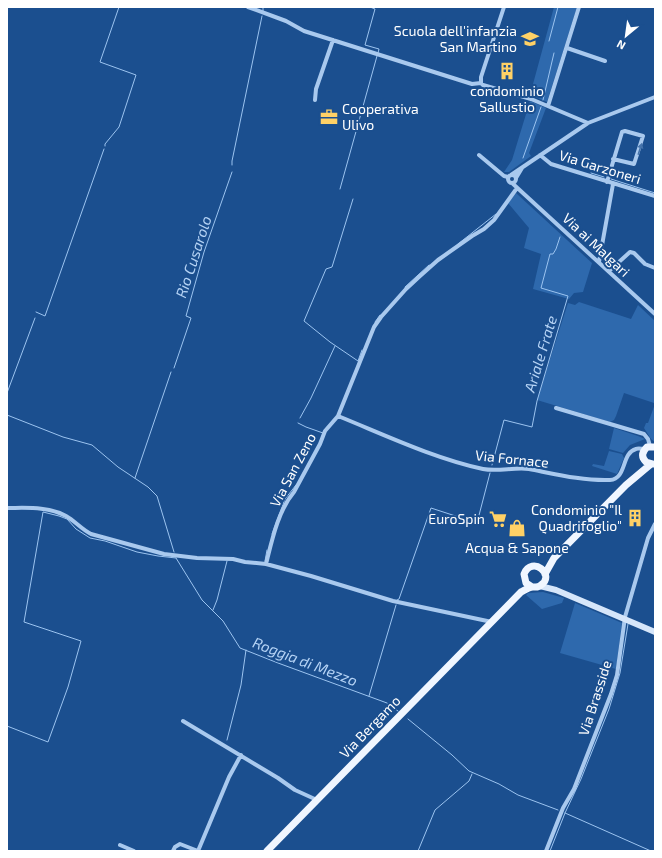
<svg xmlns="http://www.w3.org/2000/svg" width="662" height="858" viewBox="0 0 662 858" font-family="'Exo 2',sans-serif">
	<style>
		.green { fill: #2e69ad }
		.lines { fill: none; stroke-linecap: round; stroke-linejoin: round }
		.stream { stroke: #9cc4f0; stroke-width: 1 }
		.street { stroke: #a9c9ee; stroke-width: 4 }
		.secondary { stroke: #d6e6fa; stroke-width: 6 }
		.primary { stroke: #f0f6ff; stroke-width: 7 }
		.oneway { fill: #4674ac }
		.labels { text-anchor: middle; stroke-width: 4; stroke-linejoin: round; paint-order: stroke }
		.poi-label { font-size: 14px; fill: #fff; stroke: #1b4f8f; text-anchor: end }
		.street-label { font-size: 14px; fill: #fff; stroke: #1b4f8f }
		.water-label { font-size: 15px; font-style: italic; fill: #b5d3f5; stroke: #1b4f8f }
	</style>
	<rect width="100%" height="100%" fill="#1b4f8f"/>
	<path class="green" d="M554 7H577L547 102 530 95Z
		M530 101 546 108 529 153 531 156 509 172H504L512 160Z
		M516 193 592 263 583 292 574 293 569 299 533 289 541 254 524 248 529 228 508 203Z
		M579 302 631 319 638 305 655 321V442L651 439 644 428 646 423H648L655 404 654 403 624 393 616 416 614 420 610 422 537 400 568 303 575 305Z
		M614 428 638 436 645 439 630 445 623 453 609 449Z
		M609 451 622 454 624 458 617 474 592 466 593 464 604 466Z
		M543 592 564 598 562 603 542 609 526 595 528 593Z
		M575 603 622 623 616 669 560 653Z"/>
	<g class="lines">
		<path class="stream" d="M370 7 375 9 365 45 379 49 378 53
			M263 11V7
			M549 41 558 7
			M543 100 554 53
			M105 146V144L119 127 136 75 100 62 119 7
			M523 158 541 107
			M232 165V161L262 16
			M591 173 604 177
			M611 179 655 193
			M340 189 377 56
			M353 199 332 267 326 269 304 321 330 342 358 361 362 350
			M458 244 496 214
			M405 287 429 265
			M36 312 45 316 104 149
			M375 322 380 315
			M174 368 191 318 186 316 204 252 232 172
			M7 393 35 318
			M7 415 63 437 92 445 118 467 148 487 157 496 174 552
			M300 418 311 398 335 346
			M298 423 306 427 323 433
			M492 465 504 420 532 427 537 401 568 296 541 288 550 254H553L556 249 560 237
			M135 478 171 372
			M272 534 285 499 296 485
			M176 558 202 600 223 621 240 648 278 663 387 703 398 711
			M265 561 267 550
			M397 600 399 599 431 508 477 523 490 473
			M213 610 217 600 227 561
			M369 696 396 605
			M408 719 452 755 469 771 499 784 518 795 558 810
			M7 726 48 742 68 687 81 641 24 622 43 512 59 516 67 519 76 529 90 538 105 541 137 552 158 556 176 558
			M227 740 241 685 246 650
			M565 813 651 851
			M418 851 435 810 469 781 472 774
			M550 851 565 813 581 779 609 709 620 673 628 624"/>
		<path class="street" d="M248 7 286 21 304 31 472 84 481 83 483 85 531 99 588 123
			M567 48 605 61
			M481 83V77L504 7
			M315 100 316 89 333 40
			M548 106 579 7
			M479 155 504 176 508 177
			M540 155 551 164 655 196
			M508 179a4 4 0 1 1 8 0a4 4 0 1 1-8 0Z
			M511 175 588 123 655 97
			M516 178 522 168
			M607 182 622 132 625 131 643 136 634 164 613 159
			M512 183 655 314
			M599 262 613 184
			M609 271 630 252 634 253 645 264 655 268
			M556 408 644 434 648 439 650 446
			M338 416C385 435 433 458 483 469 498 472 514 467 529 469 555 474 583 481 610 480 627 479 621 453 636 449 638 448 642 449 645 449
			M7 508C26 508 48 506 66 516 75 521 81 529 91 534L164 554 197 558 233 559 245 562 266 564C272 540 278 511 294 492L320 444 325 431 338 416 374 327 381 317 406 289 420 276 438 260 472 236 484 229 494 220 517 188
			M266 564 311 576 393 601 492 622
			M183 721 278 778 295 790 317 800
			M120 845 134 851
			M173 851 175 847 180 844 198 851
			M198 851 229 777 241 755
			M546 851 563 808 574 789 581 771 611 694 617 675 625 617 648 538 655 524"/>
		<path class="secondary" d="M540 586 556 590 655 632"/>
		<path class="primary" d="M653 464 646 462C641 457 642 452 647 447H655
			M545 574 554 558 626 485 651 464
			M267 851 521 592C525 590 529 587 533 587 536 587 538 588 541 585 556 575 532 555 524 574L526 583 532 587"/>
	</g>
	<defs><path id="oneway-solid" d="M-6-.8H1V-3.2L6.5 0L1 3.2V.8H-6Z"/></defs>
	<use class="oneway" href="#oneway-solid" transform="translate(640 149) rotate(-72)"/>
	<defs>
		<g id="school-bare" transform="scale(1.38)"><path d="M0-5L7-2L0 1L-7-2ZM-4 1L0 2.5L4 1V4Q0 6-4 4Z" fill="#ffd166" stroke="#1b4f8f" stroke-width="2.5" paint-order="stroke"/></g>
		<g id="building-bare" transform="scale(1.38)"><path d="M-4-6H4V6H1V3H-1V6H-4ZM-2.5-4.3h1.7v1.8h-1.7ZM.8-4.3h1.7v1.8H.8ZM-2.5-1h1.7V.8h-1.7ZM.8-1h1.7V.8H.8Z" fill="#ffd166" stroke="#1b4f8f" stroke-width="2.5" paint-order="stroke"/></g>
		<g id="office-bare" transform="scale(1.38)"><path d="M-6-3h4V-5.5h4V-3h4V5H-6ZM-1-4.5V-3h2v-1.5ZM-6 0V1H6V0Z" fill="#ffd166" stroke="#1b4f8f" stroke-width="2.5" paint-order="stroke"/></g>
		<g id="supermarket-bare" transform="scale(1.38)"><path d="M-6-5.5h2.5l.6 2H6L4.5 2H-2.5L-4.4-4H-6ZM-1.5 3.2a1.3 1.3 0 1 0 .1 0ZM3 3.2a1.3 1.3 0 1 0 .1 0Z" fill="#ffd166" stroke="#1b4f8f" stroke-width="2.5" paint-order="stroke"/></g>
		<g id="shop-bare" transform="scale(1.38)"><path d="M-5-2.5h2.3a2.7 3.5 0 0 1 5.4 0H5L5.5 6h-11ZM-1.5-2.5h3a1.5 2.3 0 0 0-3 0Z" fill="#ffd166" stroke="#1b4f8f" stroke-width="2.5" paint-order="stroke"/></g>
	</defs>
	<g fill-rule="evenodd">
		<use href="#school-bare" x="530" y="39"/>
		<use href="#building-bare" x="507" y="71"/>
		<use href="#office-bare" x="329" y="117"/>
		<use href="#building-bare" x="635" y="518"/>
		<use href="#supermarket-bare" x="498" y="519"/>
		<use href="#shop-bare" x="517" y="528"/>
	</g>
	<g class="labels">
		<g class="poi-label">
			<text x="517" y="36">Scuola dell'infanzia<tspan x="517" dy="16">San Martino</tspan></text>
			<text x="507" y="96" text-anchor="middle">condominio<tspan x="507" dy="16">Sallustio</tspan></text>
			<text x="342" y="114" text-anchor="start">Cooperativa<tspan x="342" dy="16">Ulivo</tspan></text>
			<text x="622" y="515">Condominio "Il<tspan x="622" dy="16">Quadrifoglio"</tspan></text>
			<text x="485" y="524">EuroSpin</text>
			<text x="517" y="553" text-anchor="middle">Acqua &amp; Sapone</text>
		</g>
		<g class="street-label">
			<text transform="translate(600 167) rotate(17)" y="5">Via Garzoneri</text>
			<text transform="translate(596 245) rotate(43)" y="5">Via ai Malgari</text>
			<text transform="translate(512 459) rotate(6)" y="5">Via Fornace</text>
			<text transform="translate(293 470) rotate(-62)" y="5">Via San Zeno</text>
			<text transform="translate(595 698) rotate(-72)" y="5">Via Brasside</text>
			<text transform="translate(370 727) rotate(-46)" y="5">Via Bergamo</text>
		</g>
		<g class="water-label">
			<text transform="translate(194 257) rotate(-72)" y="5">Rio Cusarolo</text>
			<text transform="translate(541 354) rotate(-73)" y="5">Ariale Frate</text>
			<text transform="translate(305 662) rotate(21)" y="5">Roggia di Mezzo</text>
		</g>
	</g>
	<rect width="662" height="858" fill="none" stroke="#ffffff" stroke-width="16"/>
	<g transform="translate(626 36) rotate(209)" stroke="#1b4f8f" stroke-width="3" paint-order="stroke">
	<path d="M0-3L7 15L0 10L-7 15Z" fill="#ffffff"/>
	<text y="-6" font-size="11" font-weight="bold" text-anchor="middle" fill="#ffffff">N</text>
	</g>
</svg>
